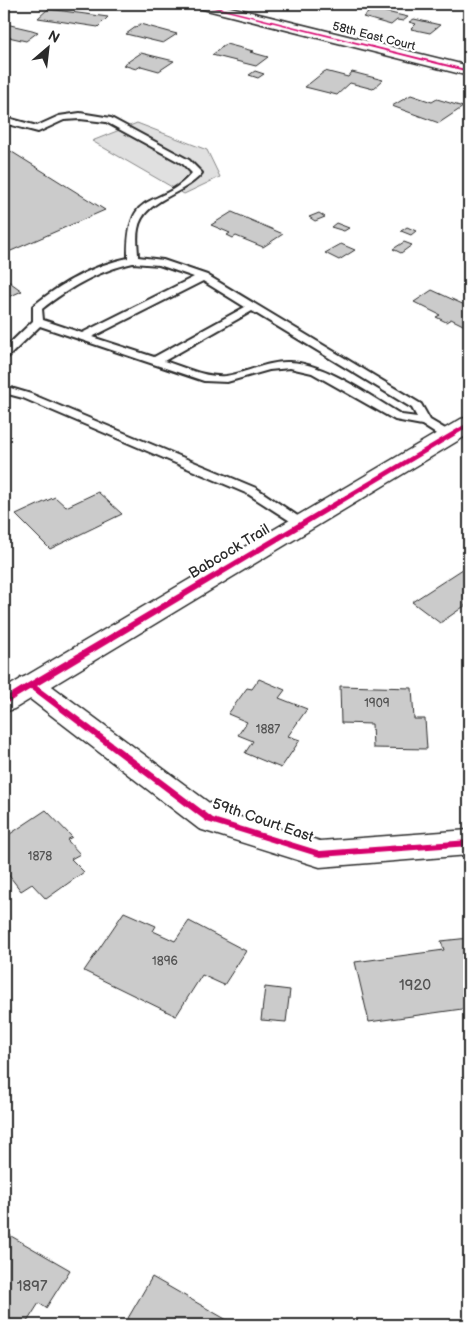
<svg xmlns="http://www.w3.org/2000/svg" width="473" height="1329" viewBox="0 0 473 1329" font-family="'Balsamiq Sans',sans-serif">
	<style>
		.green { fill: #e0e0e0; stroke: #868686 }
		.building { fill: #cbcbcb; stroke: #2b2b2b }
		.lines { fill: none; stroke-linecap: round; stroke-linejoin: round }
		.lane-casing { stroke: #2b2b2b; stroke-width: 4 }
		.street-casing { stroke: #2b2b2b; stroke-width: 3 }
		.secondary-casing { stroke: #2b2b2b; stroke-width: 3 }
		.lane { fill: #fff; fill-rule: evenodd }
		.street { fill: #fff; fill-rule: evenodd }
		.secondary { fill: #fff; fill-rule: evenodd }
		.cycleway-casing { stroke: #fff; stroke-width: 3 }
		.cycleway { fill: #d6006c; fill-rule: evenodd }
		.labels { text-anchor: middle; stroke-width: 4.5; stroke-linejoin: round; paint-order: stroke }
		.far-street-label { font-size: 12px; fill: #2b2b2b; stroke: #fff }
		.number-label { font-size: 12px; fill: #535353 }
		.street-label { font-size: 15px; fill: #2b2b2b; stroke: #fff }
		.near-number-label { font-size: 15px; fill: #535353 }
	</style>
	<rect width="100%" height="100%" fill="#fff"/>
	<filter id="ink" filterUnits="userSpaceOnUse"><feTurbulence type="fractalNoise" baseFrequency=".02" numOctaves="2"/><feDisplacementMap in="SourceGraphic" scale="10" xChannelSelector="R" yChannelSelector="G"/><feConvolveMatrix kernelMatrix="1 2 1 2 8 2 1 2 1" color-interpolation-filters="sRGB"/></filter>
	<g filter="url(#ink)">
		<path class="green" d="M137 123 207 150 220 177 184 194 92 141Z"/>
		<path class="building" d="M48 9 108 17 98 27 38 18Z
			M373 9 408 17 403 21 397 20 391 25 363 17Z
			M414 19 440 25 430 33 411 29 416 24 409 22Z
			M6 24 32 30 38 32 26 41 4 36V25Z
			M140 24 177 34 163 43 126 34Z
			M226 44 253 51 250 52 268 57 256 66 212 55Z
			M141 53 174 61 159 71 141 66 136 69 123 65Z
			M255 71 264 74 258 78 249 75Z
			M325 71 348 77 352 72 383 80 373 89 350 83 337 95 305 87Z
			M411 95 432 102 437 99 463 107 439 123 392 106Z
			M4 147 105 210 4 254Z
			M232 212 283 234 263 247 236 236 233 238 227 235 230 233 211 225Z
			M319 213 325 217 315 221 309 217Z
			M336 223 349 228 344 231 331 227Z
			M407 227 416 231 411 235 401 231Z
			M404 242 412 245 401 253 393 249Z
			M341 244 355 250 339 260 325 253Z
			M4 278 22 291 4 299Z
			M432 290 469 307V328L451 319 446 322 436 317 440 315 414 302Z
			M98 492 122 514 50 549 16 515 55 497 66 507Z
			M469 565V608L466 605 440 623 412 602Z
			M259 679 285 690 279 698 307 709 288 736 300 740 281 768 245 753 253 741 238 735 247 722 228 714 247 688 252 689Z
			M340 686 412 688 414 719H425L427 749 373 748 372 724 341 723Z
			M46 810 72 837 67 840 80 854 71 859 84 872 46 899 32 884 21 891 4 869V838Z
			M124 912 156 926 153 931 175 941 189 921 246 951 224 985 202 975 176 1016 84 971Z
			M469 938V1008L369 1022 355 962 444 950 441 941Z
			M265 987 290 990 286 1022 261 1020Z
			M4 1232 70 1270 46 1308 39 1303 25 1325H4Z
			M152 1277 234 1324 233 1325H124Z"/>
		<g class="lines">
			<g class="lane-casing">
				<path id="lane" d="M80 113 111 118 189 160 202 173C185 195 143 199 138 229 136 238 138 248 138 257L163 260 207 275 421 404 430 420 452 433V439H444L422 425 395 420 312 373 290 368 269 370 227 382 204 381 40 326 8 357 4 358V349L33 321V306C60 284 94 265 128 258 127 184 157 213 192 173L183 164 106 122 80 119 64 120 38 132 4 123V117L37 126 59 116ZM133 263 159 265 194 277 82 333 43 320 42 309C68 288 100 270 133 263ZM203 281 245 307 154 357 92 337ZM252 311 412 408 417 417 402 415C371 397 326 363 289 362 267 361 248 373 226 376 205 378 184 367 164 361Z
					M4 386 31 394 256 488 308 523 302 527 298 526 248 494 23 398 4 393Z"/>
			</g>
			<g class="street-casing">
				<path id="street" d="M192 4H218L469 66V76L195 7Z
					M31 675 41 678 220 811 320 841 469 830V855L320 867 199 829 21 692 17 685 21 678Z"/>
			</g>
			<g class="secondary-casing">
				<path id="secondary" d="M469 417V434L14 709 4 712V689L461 419Z"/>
			</g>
			<use href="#lane" class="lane"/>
			<use href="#street" class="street"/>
			<use href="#secondary" class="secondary"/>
			<g class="cycleway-casing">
				<path id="cycleway" d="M198 4H204L469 70V72Z
					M469 422V427L37 686 213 818 320 851 469 840V846L320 857 207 822 31 689 4 705V698L28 683Z"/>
			</g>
			<use href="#cycleway" class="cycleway"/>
		</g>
	</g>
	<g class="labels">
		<g class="far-street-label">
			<text transform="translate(374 36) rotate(14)" y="4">58th East Court</text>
		</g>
		<g class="number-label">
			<text x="377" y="707">1909</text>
			<text x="268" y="733">1887</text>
			<text x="40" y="860">1878</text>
			<text x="165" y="965">1896</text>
		</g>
		<g class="street-label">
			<text transform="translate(229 551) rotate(-31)" y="5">Babcock Trail</text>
			<text transform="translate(263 820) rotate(19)" y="5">59th Court East</text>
		</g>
		<g class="near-number-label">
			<text x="415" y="990">1920</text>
			<text x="32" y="1291">1897</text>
		</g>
	</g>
	<rect width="473" height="1329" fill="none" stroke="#fff" stroke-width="20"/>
	<rect x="10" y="10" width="453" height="1309" fill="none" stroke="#2b2b2b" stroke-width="2" filter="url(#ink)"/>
	<g transform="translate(48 48) rotate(28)" stroke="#ffffff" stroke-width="4" paint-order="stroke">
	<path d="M0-4L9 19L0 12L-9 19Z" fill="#2b2b2b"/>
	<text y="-8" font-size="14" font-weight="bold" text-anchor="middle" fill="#2b2b2b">N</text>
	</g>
</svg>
